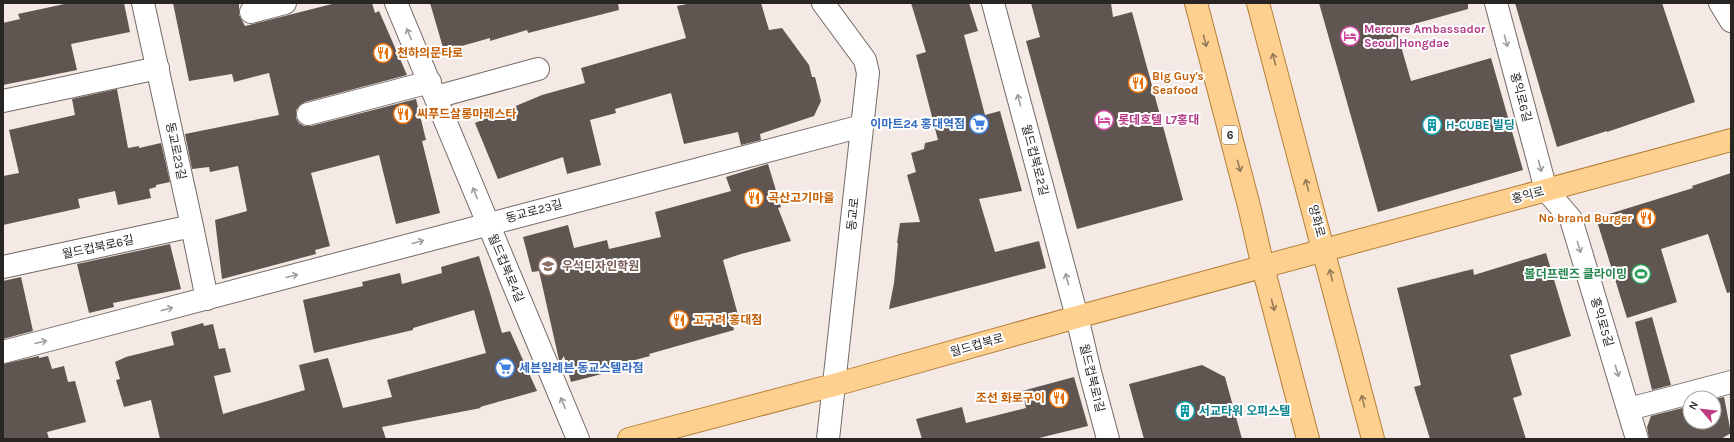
<svg xmlns="http://www.w3.org/2000/svg" width="1734" height="442" viewBox="0 0 1734 442" font-family="Karla,'Noto Sans KR',sans-serif">
	<style>
		.building { fill: #5f5652 }
		.lines { fill: none; stroke-linecap: round; stroke-linejoin: round }
		.minor-casing { stroke: #736a66; stroke-width: 24 }
		.major-casing { stroke: #b37f39; stroke-width: 24 }
		.minor { stroke: #fff; stroke-width: 22 }
		.major { stroke: #fed08f; stroke-width: 22 }
		.oneway { stroke: #9f9d9c }
		.oneway2 { stroke: #947a59 }
		.labels { text-anchor: middle; stroke-width: 4; stroke-linejoin: round; paint-order: stroke }
		.shield { fill: #fff; stroke: #696665; stroke-width: 1 }
		.shield-label { font-size: 11px; font-weight: bold; fill: #292523 }
		.hotel-label { font-size: 12px; font-weight: bold; fill: #b23c85; stroke: #fff; text-anchor: start }
		.food-label { font-size: 12px; font-weight: bold; fill: #c56008; stroke: #fff; text-anchor: start }
		.street-label { font-size: 12px; fill: #292523; stroke: #fff }
		.shop-label { font-size: 12px; font-weight: bold; fill: #366cbe; stroke: #fff; text-anchor: end }
		.culture-label { font-size: 12px; font-weight: bold; fill: #0d838f; stroke: #fff; text-anchor: start }
		.education-label { font-size: 12px; font-weight: bold; fill: #785e54; stroke: #fff; text-anchor: start }
		.leisure-label { font-size: 12px; font-weight: bold; fill: #27864d; stroke: #fff; text-anchor: end }
	</style>
	<rect width="100%" height="100%" fill="#f4e9e5"/>
	<path class="building" d="M69 3H124L130 32 71 44 77 70 3 85V23L20 19 18 14Z
		M173 3H239V15L245 26 336 3H372L375 13 379 11 407 75 305 102 300 105 296 110V118L299 123 304 126H311L416 99 426 140 422 141 440 213 396 224 379 155 311 173 330 246 315 250 316 254 222 279 215 220 247 211 238 166 210 172 209 167 192 169 185 134 279 115 269 73 234 82 232 74 189 81Z
		M430 3H618L619 10 528 33 527 30 490 41V38L444 51Z
		M692 3H761L769 30 782 28 809 65 812 77H815L821 101 814 116 760 134 761 140 741 145 738 132 684 144 671 93 615 109 616 113 590 120 601 165 567 174 563 157 498 179 475 123 542 95 585 83 581 68 686 38 677 6Z
		M911 3H969L978 31 964 35 985 115 1000 111 1022 191 979 199 995 252 1039 241 1046 268 889 309 894 283 898 243H897L900 223 920 222 907 175 916 172 911 153 924 149 925 143 938 140 916 55 926 52Z
		M1031 3H1111L1113 17 1132 12 1183 200 1077 229 1026 41 1040 37Z
		M1319 3H1468V9L1396 29 1411 81 1491 58 1523 170 1378 212Z
		M1515 3H1662L1695 102 1607 132V131L1557 147Z
		M117 89 128 148 139 146V148L161 143 170 182 156 185V187L149 189 151 198 118 205 115 191 78 199 80 208 3 225V176L19 173 9 130 75 115 72 99Z
		M768 164 781 207 778 208 791 241 741 254 723 260 738 315 731 317 734 330 649 354 650 356 616 365 617 370 571 382 564 356 560 362 559 360 539 271 532 272 523 237 568 225 574 248 607 240 609 249 661 237 655 212 731 191 726 177Z
		M1731 173V292L1727 293 1708 234 1661 249 1677 302 1627 318 1596 218 1693 188 1692 186Z
		M170 244 181 289 113 303 114 307 89 313 77 264Z
		M1546 253 1571 336 1510 355 1522 395 1513 398 1526 439H1430L1414 387 1421 385 1397 288 1473 269 1474 275Z
		M479 256 502 333 510 331 537 391 480 407 481 408 382 427 386 439H160L151 400 124 407 116 380 120 379 115 362 126 357 174 345 171 332 203 323 204 326 213 324 219 349 225 348 231 372 214 376 223 414 305 390 299 365 328 358 343 408 392 397 387 380 486 353 474 310 413 328V330L314 353 303 300 363 286 362 282 400 273 402 284 442 273 441 267Z
		M21 277 33 331 3 339V281Z
		M1652 317 1671 385 1652 390 1635 322Z
		M39 356V358L48 356 52 369 64 366 68 382 75 381 86 422 47 432 49 439H3V364Z
		M1202 365 1225 377 1242 439H1144L1129 384Z
		M1074 377 1088 426 1035 439H922L916 419 962 407 966 423 1026 408 1022 391Z
		M1724 397 1731 433 1721 439H1649L1647 427 1651 416 1690 406V422H1714V399Z"/>
	<g class="lines">
		<g class="minor-casing">
			<path id="minor" d="M143 3 192 226 207 299
				M396 3 578 439
				M823 3 865 60 868 73 828 439
				M993 3 1077 317 1090 372 1108 439
				M1496 3 1546 190 1571 219 1637 439
				M1720 3 1731 21
				M251 12 285 3
				M436 97 538 69
				M3 101 158 68
				M308 114 430 82
				M3 267 192 226
				M3 352 862 126
				M1629 409 1731 382"/>
		</g>
		<g class="major-casing">
			<path id="major" d="M1196 3 1250 210 1263 267 1308 439
				M1258 3 1373 439
				M629 439 834 385 1077 317 1731 140"/>
		</g>
		<use href="#minor" class="minor"/>
		<use href="#major" class="major"/>
	</g>
	<defs><path id="oneway-shaft" d="M-6 0H5M1.5-3L5.5 0L1.5 3" fill="none" stroke-width="1.6" stroke-linecap="round" stroke-linejoin="round"/></defs>
	<g class="oneway">
		<use href="#oneway-shaft" transform="translate(409 34) rotate(-113)"/>
		<use href="#oneway-shaft" transform="translate(1506 41) rotate(75)"/>
		<use href="#oneway-shaft" transform="translate(1019 100) rotate(-105)"/>
		<use href="#oneway-shaft" transform="translate(1540 166) rotate(75)"/>
		<use href="#oneway-shaft" transform="translate(475 193) rotate(-112)"/>
		<use href="#oneway-shaft" transform="translate(418 242) rotate(-15)"/>
		<use href="#oneway-shaft" transform="translate(1579 247) rotate(73)"/>
		<use href="#oneway-shaft" transform="translate(292 276) rotate(-15)"/>
		<use href="#oneway-shaft" transform="translate(1067 279) rotate(-105)"/>
		<use href="#oneway-shaft" transform="translate(167 309) rotate(-14)"/>
		<use href="#oneway-shaft" transform="translate(41 342) rotate(-14)"/>
		<use href="#oneway-shaft" transform="translate(1617 371) rotate(73)"/>
		<use href="#oneway-shaft" transform="translate(563 403) rotate(-113)"/>
	</g>
	<g class="oneway2">
		<use href="#oneway-shaft" transform="translate(1205 41) rotate(75)"/>
		<use href="#oneway-shaft" transform="translate(1274 59) rotate(-105)"/>
		<use href="#oneway-shaft" transform="translate(1239 166) rotate(75)"/>
		<use href="#oneway-shaft" transform="translate(1307 185) rotate(-105)"/>
		<use href="#oneway-shaft" transform="translate(1331 275) rotate(-104)"/>
		<use href="#oneway-shaft" transform="translate(1273 305) rotate(75)"/>
		<use href="#oneway-shaft" transform="translate(1363 401) rotate(-104)"/>
	</g>
	<defs>
		<g id="hotel-ring" transform="scale(1)"><circle r="9.5" fill="#fff" stroke="#d1479c" stroke-width="1.5"/><path d="M-6-4.5h1.5V1H6V5H4.5V3h-9V5H-6ZM-4 0a1.8 1.8 0 1 1 3.6 0ZM.5 0V-2.5h3Q6-2.5 6 0Z" fill="#d1479c"/></g>
		<g id="restaurant-ring" transform="scale(1)"><circle r="9.5" fill="#fff" stroke="#e8710a" stroke-width="1.5"/><path d="M-5-6h1v4h1v-4h1v4h1v-4h1v5L-1.5 .5V6h-2V.5L-5-1ZM5-6V6H3V1.5H1.5Q1.5-4 5-6Z" fill="#e8710a"/></g>
		<g id="supermarket-ring" transform="scale(1)"><circle r="9.5" fill="#fff" stroke="#3f7fe0" stroke-width="1.5"/><path d="M-6-5.5h2.5l.6 2H6L4.5 2H-2.5L-4.4-4H-6ZM-1.5 3.2a1.3 1.3 0 1 0 .1 0ZM3 3.2a1.3 1.3 0 1 0 .1 0Z" fill="#3f7fe0"/></g>
		<g id="building-ring" transform="scale(1)"><circle r="9.5" fill="#fff" stroke="#0f9aa8" stroke-width="1.5"/><path d="M-4-6H4V6H1V3H-1V6H-4ZM-2.5-4.3h1.7v1.8h-1.7ZM.8-4.3h1.7v1.8H.8ZM-2.5-1h1.7V.8h-1.7ZM.8-1h1.7V.8H.8Z" fill="#0f9aa8"/></g>
		<g id="university-ring" transform="scale(1)"><circle r="9.5" fill="#fff" stroke="#8d6e63" stroke-width="1.5"/><path d="M0-5L7-2L0 1L-7-2ZM-4 1L0 2.5L4 1V4Q0 6-4 4Z" fill="#8d6e63"/></g>
		<g id="stadium-ring" transform="scale(1)"><circle r="9.5" fill="#fff" stroke="#2e9e5b" stroke-width="1.5"/><path d="M0-5a6.5 5 0 1 0 0 10a6.5 5 0 1 0 0-10ZM-3.5-1.8h7v3.6h-7Z" fill="#2e9e5b"/></g>
	</defs>
	<g fill-rule="evenodd">
		<use href="#hotel-ring" x="1350" y="36"/>
		<use href="#restaurant-ring" x="383" y="53"/>
		<use href="#restaurant-ring" x="1138" y="83"/>
		<use href="#restaurant-ring" x="403" y="114"/>
		<use href="#hotel-ring" x="1104" y="120"/>
		<use href="#supermarket-ring" x="979" y="124"/>
		<use href="#building-ring" x="1432" y="125"/>
		<use href="#restaurant-ring" x="754" y="198"/>
		<use href="#restaurant-ring" x="1646" y="218"/>
		<use href="#university-ring" x="548" y="266"/>
		<use href="#stadium-ring" x="1641" y="274"/>
		<use href="#restaurant-ring" x="679" y="320"/>
		<use href="#supermarket-ring" x="505" y="368"/>
		<use href="#restaurant-ring" x="1059" y="398"/>
		<use href="#building-ring" x="1185" y="411"/>
	</g>
	<g class="labels">
		<rect class="shield" x="1222" y="126" width="16" height="18" rx="3"/>
		<g class="shield-label">
			<text x="1230" y="139">6</text>
		</g>
		<g class="hotel-label">
			<text x="1364" y="33">Mercure Ambassador<tspan x="1364" dy="14">Seoul Hongdae</tspan></text>
			<text x="1118" y="124">롯데호텔 L7홍대</text>
		</g>
		<g class="food-label">
			<text x="397" y="57">천하의문타로</text>
			<text x="1152" y="80">Big Guy's<tspan x="1152" dy="14">Seafood</tspan></text>
			<text x="417" y="118">씨푸드살롱마레스타</text>
			<text x="768" y="202">곡산고기마을</text>
			<text x="1632" y="222" text-anchor="end">No brand Burger</text>
			<text x="693" y="324">고구려 홍대점</text>
			<text x="1045" y="402" text-anchor="end">조선 화로구이</text>
		</g>
		<g class="street-label">
			<text transform="translate(1521 97) rotate(75)" y="4">홍익로6길</text>
			<text transform="translate(176 151) rotate(78)" y="4">동교로23길</text>
			<text transform="translate(1035 160) rotate(75)" y="4">월드컵북로2길</text>
			<text transform="translate(1528 195) rotate(-15)" y="4">홍익로</text>
			<text transform="translate(534 211) rotate(-15)" y="4">동교로23길</text>
			<text transform="translate(853 214) rotate(-84)" y="4">동교로</text>
			<text transform="translate(1317 221) rotate(75)" y="4">양화로</text>
			<text transform="translate(98 247) rotate(-12)" y="4">월드컵북로6길</text>
			<text transform="translate(506 268) rotate(67)" y="4">월드컵북로4길</text>
			<text transform="translate(1602 322) rotate(73)" y="4">홍익로5길</text>
			<text transform="translate(977 345) rotate(-16)" y="4">월드컵북로</text>
			<text transform="translate(1092 378) rotate(76)" y="4">월드컵북로1길</text>
		</g>
		<g class="shop-label">
			<text x="965" y="128">이마트24 홍대역점</text>
			<text x="519" y="372" text-anchor="start">세븐일레븐 동교스텔라점</text>
		</g>
		<g class="culture-label">
			<text x="1446" y="129">H-CUBE 빌딩</text>
			<text x="1199" y="415">서교타워 오피스텔</text>
		</g>
		<g class="education-label">
			<text x="562" y="270">우석디자인학원</text>
		</g>
		<g class="leisure-label">
			<text x="1627" y="278">볼더프렌즈 클라이밍</text>
		</g>
	</g>
	<rect width="1734" height="442" fill="none" stroke="#292523" stroke-width="8"/>
	<g transform="translate(1702 410) rotate(298)"><circle r="19" fill="#ffffff" stroke="#a9a8a7"/>
	<path d="M0-3L7 15L0 10L-7 15Z" fill="#c03c80"/>
	<text y="-6" font-size="11" font-weight="bold" text-anchor="middle" fill="#292523">N</text>
	</g>
</svg>
